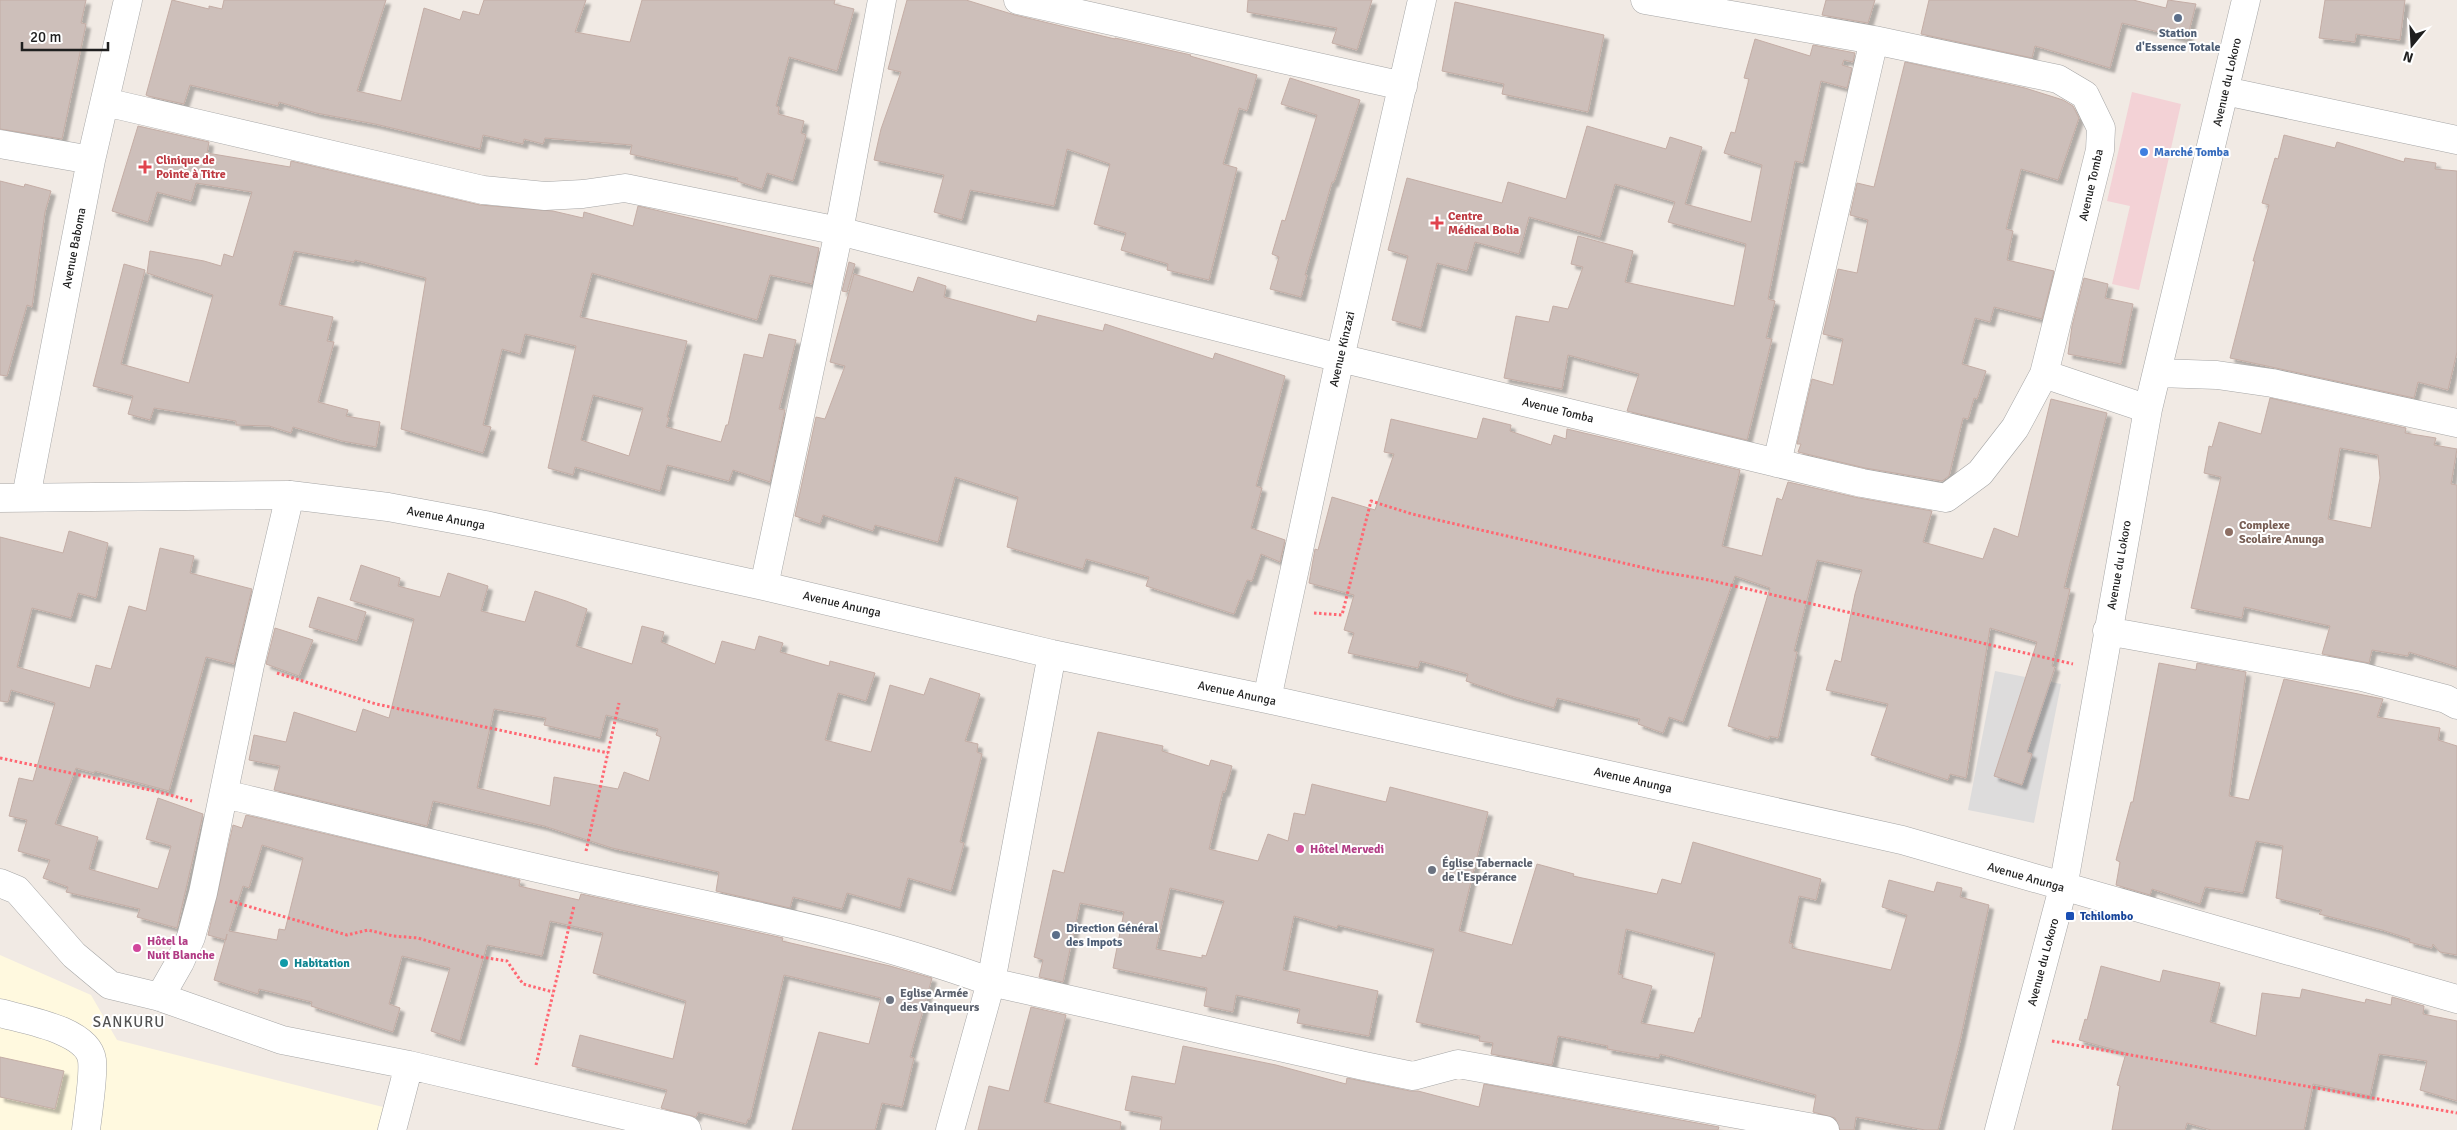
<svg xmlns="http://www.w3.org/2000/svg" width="2457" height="1130" viewBox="0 0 2457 1130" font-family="Signika,sans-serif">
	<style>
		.residential { fill: #dddcdc }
		.commercial { fill: #f3d2d6 }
		.education { fill: #fff9df }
		.building { fill: #cdbfba; stroke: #c4ada5; fill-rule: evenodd; filter: url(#shadow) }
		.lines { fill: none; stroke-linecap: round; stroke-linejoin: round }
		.minor-casing { stroke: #a6a6a6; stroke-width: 29 }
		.path { stroke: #ff6772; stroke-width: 3; stroke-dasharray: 2.5 2.5; stroke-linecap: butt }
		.minor { stroke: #fff; stroke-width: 28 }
		.service-dot { fill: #5c6f8a; stroke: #fff; stroke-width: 2 }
		.shop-dot { fill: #3f7fe0; stroke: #fff; stroke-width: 2 }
		.health-dot { fill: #e0444e; stroke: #fff; stroke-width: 2 }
		.education-dot { fill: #8d6e63; stroke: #fff; stroke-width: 2 }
		.hotel-dot { fill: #d1479c; stroke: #fff; stroke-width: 2 }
		.worship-dot { fill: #6b7280; stroke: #fff; stroke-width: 2 }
		.transit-dot { fill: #1a4fb4; stroke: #fff; stroke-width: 2 }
		.culture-dot { fill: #0f9aa8; stroke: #fff; stroke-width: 2 }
		.labels { text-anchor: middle; stroke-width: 4; stroke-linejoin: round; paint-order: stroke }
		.service-label { font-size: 12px; font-weight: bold; fill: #4e5e75; stroke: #fff }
		.street-label { font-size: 12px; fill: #1f1f1f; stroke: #fff }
		.shop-label { font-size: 12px; font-weight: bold; fill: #366cbe; stroke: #fff; text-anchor: start }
		.health-label { font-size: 12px; font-weight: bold; fill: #be3a42; stroke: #fff; text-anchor: start }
		.education-label { font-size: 12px; font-weight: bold; fill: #785e54; stroke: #fff; text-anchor: start }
		.hotel-label { font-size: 12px; font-weight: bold; fill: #b23c85; stroke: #fff; text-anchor: start }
		.worship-label { font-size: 12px; font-weight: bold; fill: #5b616d; stroke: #fff; text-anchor: start }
		.transit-label { font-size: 12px; font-weight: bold; fill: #164399; stroke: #fff; text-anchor: start }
		.culture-label { font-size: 12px; font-weight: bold; fill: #0d838f; stroke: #fff; text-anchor: start }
		.quarter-label { font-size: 15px; letter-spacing: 1px; fill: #525252; stroke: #fff }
	</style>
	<defs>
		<filter id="shadow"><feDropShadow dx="4.5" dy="4.5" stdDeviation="1" flood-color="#0004"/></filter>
	</defs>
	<rect width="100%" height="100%" fill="#f1eae4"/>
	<path class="residential" d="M1995 671 2061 684 2034 823 1968 810Z"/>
	<path class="commercial" d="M2132 92 2181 104 2139 290 2112 284 2130 206 2107 201Z"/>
	<path class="education" d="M0 955 91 995 117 1040 383 1107 377 1130H0Z"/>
	<path class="building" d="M0 0H86L81 23 86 24 62 139 0 129Z
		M172 0 209 9V6L222 9 224 0H386L357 91 401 101 424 8 460 20 463 11 479 15 484 0H586L575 32 630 42 642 0H835L834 4 854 9 837 71 789 57 776 106 779 107 778 114 804 121 801 133 806 135 793 181 767 173 762 189 737 181 738 178 630 154 632 145 545 138 543 144 524 139 523 144 483 135 480 149 375 124 316 113 279 102 278 106 190 85 184 104 148 96 146 95Z
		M907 0H966L1015 15 1115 39V38L1191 55 1190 56 1257 75 1247 111 1239 108 1223 164 1237 168 1209 280 1167 270 1168 264 1121 250 1126 233 1094 224 1110 164 1067 149 1054 206 970 190 962 220 934 212 944 175 874 160 881 129 901 72 888 69Z
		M1248 0H1372L1357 50 1332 43 1337 28 1247 12Z
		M1826 0H1875L1868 23 1822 15Z
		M1929 0H2133L2166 8 2168 0 2196 4 2187 39 2122 23 2110 68 2035 46 2032 58 1921 34Z
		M2325 0H2405L2400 40 2356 34 2355 42 2319 38Z
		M1455 2 1604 35 1588 112 1502 94 1504 84 1442 71Z
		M1755 39 1810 56 1813 45 1855 53 1853 62 1844 60 1842 65 1852 68 1847 88 1821 81 1803 163 1795 161 1768 299 1775 301 1766 338 1772 339 1747 440 1627 411 1639 374 1568 355 1562 389 1504 378 1516 316 1549 322 1553 306 1568 309 1583 267 1571 264 1578 236 1633 251 1625 282 1734 306 1746 244 1668 222 1675 202 1615 184 1600 237 1529 217 1519 254 1475 242 1467 271 1437 263 1421 328 1392 320 1408 256 1388 250 1407 178 1502 203 1508 182 1566 199 1587 126 1666 149 1670 137 1702 147 1685 204 1751 222 1762 165 1724 153 1731 132 1735 133 1749 79 1744 78Z
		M1905 62 2025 88 2063 100 2073 106 2079 118 2058 180 2021 169 2006 229 2013 231 2007 260 2054 271 2042 319 1994 307 1990 322 1975 318 1962 364 1986 371 1977 399 1974 398 1968 419 1963 418 1949 476 1942 481 1865 468 1798 452 1801 444H1797L1812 379 1833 385 1843 339 1823 334 1838 269 1857 273 1868 220 1850 215 1857 183 1874 187Z
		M1290 78 1360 100 1334 182H1332L1305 275H1307L1301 297 1270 289 1279 257 1272 254 1282 220 1285 221 1317 115 1281 104Z
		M138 126 209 142 207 153 290 167 291 161 480 205 553 211 583 218 584 212 633 226 638 206 819 248 812 284 770 275 757 320 592 273 580 317 687 341 667 417 669 418 666 427 721 442 726 425H728L744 354 763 358 769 334 796 340 779 409 785 410 770 482 733 470 729 481 667 465 660 491 575 467 573 475 548 468 576 346 525 334 520 354 502 349 483 425 491 427 483 453 401 429 426 278 355 260 354 262 294 251 279 305 333 317 327 341 334 342 318 402 348 410 346 416 380 422 376 447 342 441 293 427 291 433 269 426 236 425V421L154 408 150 420 128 414 133 396 93 386 124 264 145 270 121 364 189 383 213 295 147 273 150 251 204 261 221 266 224 254 233 257 252 192 196 183 191 201 157 192 148 222 112 211ZM593 395 643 408 629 456 581 440Z
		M2284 135 2335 148 2337 142 2404 162 2405 158 2436 163 2435 169 2457 171V352L2448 390 2418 382 2414 398 2230 358 2255 261H2253L2269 205 2262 203 2275 158 2278 159Z
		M0 181 24 187 25 184 51 191 45 212 32 307 27 305 7 376 0 375Z
		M849 262 855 264 847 292 842 291Z
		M854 274 913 292 918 277 946 286 944 297 1036 322 1038 315 1103 331 1105 324 1213 359 1215 353 1285 376 1256 486 1262 488 1251 528 1285 540 1280 562 1261 554 1252 581 1247 580 1234 614 1146 586 1149 577 1086 559 1083 569 1007 547 1018 497 955 477 938 542 875 525 873 531 823 515 820 524 795 516 816 417 825 419 845 366 830 362Z
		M2084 278 2108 284 2105 298 2133 304 2121 364 2068 354 2072 326Z
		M2270 398 2406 428 2405 433 2436 438 2434 445 2457 449 2451 484 2457 485V667L2409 652 2408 656 2372 650 2369 663 2322 654 2330 626 2244 607 2242 618 2191 608 2221 477 2204 473 2209 446 2212 447 2219 422 2261 434ZM2340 448 2378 455 2380 478 2371 528 2328 519Z
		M2051 399 2107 413 2064 588 2070 589 2052 666 2055 667 2027 752 2032 754 2022 785 1994 776 2037 642 1990 628 1966 778 1950 774 1948 780 1871 755 1888 704 1826 690 1835 660 1841 662 1855 594 1862 570 1817 560 1794 651 1797 652 1778 738 1769 736V739L1728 726 1770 588 1735 576 1683 722 1669 717 1663 733 1638 724 1640 719 1557 698 1554 708 1511 696 1466 681 1468 674 1420 661 1418 668 1348 653 1354 633 1344 630 1354 595 1309 583 1315 549 1318 550 1332 497 1375 510 1394 454 1384 452 1391 419 1477 439 1483 418 1511 425 1510 431 1551 445 1554 435 1566 439 1567 429 1740 470 1722 546 1762 556 1777 498 1782 500 1788 482 1859 498 1932 511 1923 542 1983 559 1994 528 2018 537Z
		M69 531 108 543 96 598 78 593 71 618 32 608 17 667 90 688 96 665 111 669 129 606 146 611 160 548 194 556 190 573 252 589 234 664 206 657 169 791 95 771 94 773 76 768 55 824 98 837 89 869 158 889 171 846 146 839 158 798 203 814 177 928 137 917 140 909 66 892 68 887 43 878 50 860 18 851 27 820 9 816 19 778 33 781 55 703 11 690 8 702 0 701V537L63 553Z
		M361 565 400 578 398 586 440 597 448 573 488 586 481 611 525 622 535 591 566 601 587 609 576 646 632 664 642 626 664 632 661 642 715 664 722 641 755 650 759 636 783 643 780 652 829 666 830 661 875 673 866 701 838 693 825 740 871 752 890 685 924 695 930 678 980 694 965 741 978 744 977 752 982 754 960 842 964 843 951 891 908 878 900 908 847 893 842 909 793 897 790 908 716 891 719 872 612 848 544 826 433 801 427 826 274 790 280 766 249 760 254 735 286 742 294 712 356 732 363 709 389 718 414 619 350 600ZM494 709 546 718 544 725 600 738 606 715 658 729 656 735 661 737 649 781 624 772 618 789 554 777 550 806 477 788Z
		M318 597 366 612 357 641 309 627Z
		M275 628 313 640 299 676 266 664Z
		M2159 663 2196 670 2197 663 2246 672 2229 796 2249 800 2284 679 2383 699 2377 717 2440 728 2438 740 2457 746V955L2440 952 2433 944 2432 948 2409 942 2410 939 2382 930 2319 914 2322 910 2276 898 2283 846 2256 841 2243 893 2205 887 2200 904 2152 889 2150 895 2116 885 2120 862 2116 860 2131 802H2133Z
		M1098 732 1163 746 1162 751 1209 766 1211 760 1232 766 1225 792 1223 791 1209 849 1258 861 1268 834 1288 841 1294 813 1305 815 1312 784 1386 802 1390 787 1488 812 1459 931 1512 945 1537 864 1574 874 1573 876 1657 894 1662 879 1681 884 1693 842 1821 879 1816 900 1799 896 1789 943 1793 944 1792 948 1891 970 1907 915 1882 907 1889 880 1934 892 1937 882 1962 888 1960 897 1989 905 1960 1041 1938 1130H1925L1856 1117 1854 1130H1840L1835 1118 1813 1112 1816 1095 1660 1054 1659 1058 1607 1049 1608 1046 1558 1036 1552 1065 1491 1054 1493 1043 1479 1041 1480 1036 1416 1022 1434 949 1338 925 1337 928 1294 916 1283 970 1378 991 1369 1036 1297 1023 1300 1009 1236 995 1233 1012 1204 1006 1207 988 1113 968 1124 912 1080 903 1063 982 1039 977 1043 960 1034 957 1053 870 1064 873ZM1170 888 1224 901 1206 956 1202 955V958L1156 949ZM1626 929 1715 953 1701 1018H1699L1694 1033 1641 1023 1652 986 1622 978 1623 975 1618 974Z
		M246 815 520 880 519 886 579 900 581 894 742 929 783 938 782 941 890 966 932 978 910 1057 914 1058 902 1107 882 1103 875 1130H792L819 1032 869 1044 881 998 784 975 750 1119H748L746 1124 698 1112 696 1117 661 1108 667 1090 572 1066 580 1035 673 1059 686 1001 593 973 603 933 550 921 542 956 487 945 460 1041 431 1031 450 968 402 956 389 1004 400 1008 393 1032 311 1006 312 1002 259 989 258 994 214 980 227 934 226 940 208 935 233 825 242 828ZM262 845 303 858 285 930 279 929 277 940 229 931 243 886 249 888Z
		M2101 966 2160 982 2163 970 2220 983 2210 1022 2256 1036 2262 993 2300 998 2302 989 2365 1003 2366 999 2391 1005 2392 997 2424 1006 2423 1014 2457 1021V1101L2420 1090 2427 1061 2379 1054 2370 1096 2313 1084 2304 1130H2211L2187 1123 2185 1130H2112L2120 1086 2117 1085 2126 1053 2079 1040 2085 1019 2087 1020Z
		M1031 1007 1066 1015 1044 1102 1121 1122 1120 1130H978L989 1086 1009 1091Z
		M1183 1046 1276 1065 1346 1084 1347 1078 1410 1091H1418L1479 1107 1484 1084 1719 1127 1718 1130H1160L1162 1117 1125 1110 1132 1076 1175 1084Z
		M0 1057 64 1071 55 1109 0 1097Z"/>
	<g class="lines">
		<g class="minor-casing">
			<path id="minor" d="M1018 0 1403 86
				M1645 0 1874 40 2058 79 2085 95 2101 128 2100 150 2044 374
				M2225 91 2457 140
				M105 102 483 190 545 196 583 194 625 188 839 231 1340 358 1777 463 1862 483 1946 498 1980 473 2015 428 2044 374 2148 409
				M0 144 91 160
				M2158 373 2217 375 2272 383 2457 423
				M1777 463 1874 40
				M26 497 91 160 128 0
				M0 498 290 495 388 507 485 525 764 586 1052 654 1267 699 1902 840 2457 999
				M764 586 839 231 882 0
				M2107 631 2362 677 2446 699 2457 705
				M1267 699 1340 358 1422 0
				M224 794C348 823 471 854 595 881 728 910 863 935 991 982L1364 1066 1413 1076 1458 1064 1825 1130
				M0 883 17 890 74 955 110 985 160 997 282 1040 409 1065 687 1130
				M160 997 180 962 191 937 203 893 250 665 290 495
				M0 1013C25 1020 88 1030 92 1060 94 1076 88 1112 86 1130
				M392 1130 409 1065
				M950 1130 991 982 1052 654
				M1999 1130 2063 888 2148 409 2246 0"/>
		</g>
		<path class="path" d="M1314 613 1342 615 1371 501 1412 514 1662 572 1704 579 2073 664
			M277 673 376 704 608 753
			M0 758 155 791 192 801
			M586 851 619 703
			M230 901 347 935 368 930 393 936 418 938 481 957 507 961 523 984 553 992
			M2052 1041 2457 1113
			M536 1065 574 906"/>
		<use href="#minor" class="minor"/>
	</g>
	<g class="service-dot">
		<circle cx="2178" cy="18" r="5"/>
		<circle cx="1056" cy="935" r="5"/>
	</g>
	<circle class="shop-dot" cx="2144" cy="152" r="5"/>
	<g class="health-dot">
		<path d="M142.5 159.5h5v5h5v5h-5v5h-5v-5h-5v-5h5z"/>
		<path d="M1434.5 215.5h5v5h5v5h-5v5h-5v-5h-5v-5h5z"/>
	</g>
	<circle class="education-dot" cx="2229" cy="532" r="5"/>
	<g class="hotel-dot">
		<circle cx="1300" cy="849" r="5"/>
		<circle cx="137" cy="948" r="5"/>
	</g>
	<g class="worship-dot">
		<circle cx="1432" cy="870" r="5"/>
		<circle cx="890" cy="1000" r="5"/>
	</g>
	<rect class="transit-dot" x="2065" y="911" width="10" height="10" rx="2.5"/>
	<circle class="culture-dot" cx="284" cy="963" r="5"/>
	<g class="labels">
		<g class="service-label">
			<text x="2178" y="37">Station<tspan x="2178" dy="14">d'Essence Totale</tspan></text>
			<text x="1066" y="932" text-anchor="start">Direction Général<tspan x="1066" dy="14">des Impots</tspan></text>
		</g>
		<g class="street-label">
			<text transform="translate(2227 82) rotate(-77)" y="4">Avenue du Lokoro</text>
			<text transform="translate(2091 185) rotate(-77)" y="4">Avenue Tomba</text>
			<text transform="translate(74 248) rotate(-79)" y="4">Avenue Baboma</text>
			<text transform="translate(1342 349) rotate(-77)" y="4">Avenue Kinzazi</text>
			<text transform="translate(1558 410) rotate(14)" y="4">Avenue Tomba</text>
			<text transform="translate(446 518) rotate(11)" y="4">Avenue Anunga</text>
			<text transform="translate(2119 565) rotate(-80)" y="4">Avenue du Lokoro</text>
			<text transform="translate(842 604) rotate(13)" y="4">Avenue Anunga</text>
			<text transform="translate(1237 693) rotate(12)" y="4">Avenue Anunga</text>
			<text transform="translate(1633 780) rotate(13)" y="4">Avenue Anunga</text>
			<text transform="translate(2026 877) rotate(16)" y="4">Avenue Anunga</text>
			<text transform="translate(2043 962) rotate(-75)" y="4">Avenue du Lokoro</text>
		</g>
		<g class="shop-label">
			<text x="2154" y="156">Marché Tomba</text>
		</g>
		<g class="health-label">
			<text x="156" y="164">Clinique de<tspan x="156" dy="14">Pointe à Titre</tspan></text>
			<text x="1448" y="220">Centre<tspan x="1448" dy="14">Médical Bolia</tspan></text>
		</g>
		<g class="education-label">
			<text x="2239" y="529">Complexe<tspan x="2239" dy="14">Scolaire Anunga</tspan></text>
		</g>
		<g class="hotel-label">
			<text x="1310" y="853">Hôtel Mervedi</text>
			<text x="147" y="945">Hôtel la<tspan x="147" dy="14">Nuit Blanche</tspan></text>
		</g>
		<g class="worship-label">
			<text x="1442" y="867">Église Tabernacle<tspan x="1442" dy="14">de l'Espérance</tspan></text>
			<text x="900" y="997">Eglise Armée<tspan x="900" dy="14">des Vainqueurs</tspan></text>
		</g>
		<g class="transit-label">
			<text x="2080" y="920">Tchilombo</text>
		</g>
		<g class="culture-label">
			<text x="294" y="967">Habitation</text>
		</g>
		<g class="quarter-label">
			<text x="129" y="1027">SANKURU</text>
		</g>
	</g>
	<g transform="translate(2412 45) rotate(198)" stroke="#ffffff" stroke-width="4" paint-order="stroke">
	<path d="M0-4L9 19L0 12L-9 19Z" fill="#1f1f1f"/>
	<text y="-8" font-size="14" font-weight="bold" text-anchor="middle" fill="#1f1f1f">N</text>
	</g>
	<path d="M22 42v8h86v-8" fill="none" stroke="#1f1f1f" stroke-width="2.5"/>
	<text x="30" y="42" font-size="15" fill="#1f1f1f" stroke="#ffffff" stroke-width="4" paint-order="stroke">20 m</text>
</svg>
